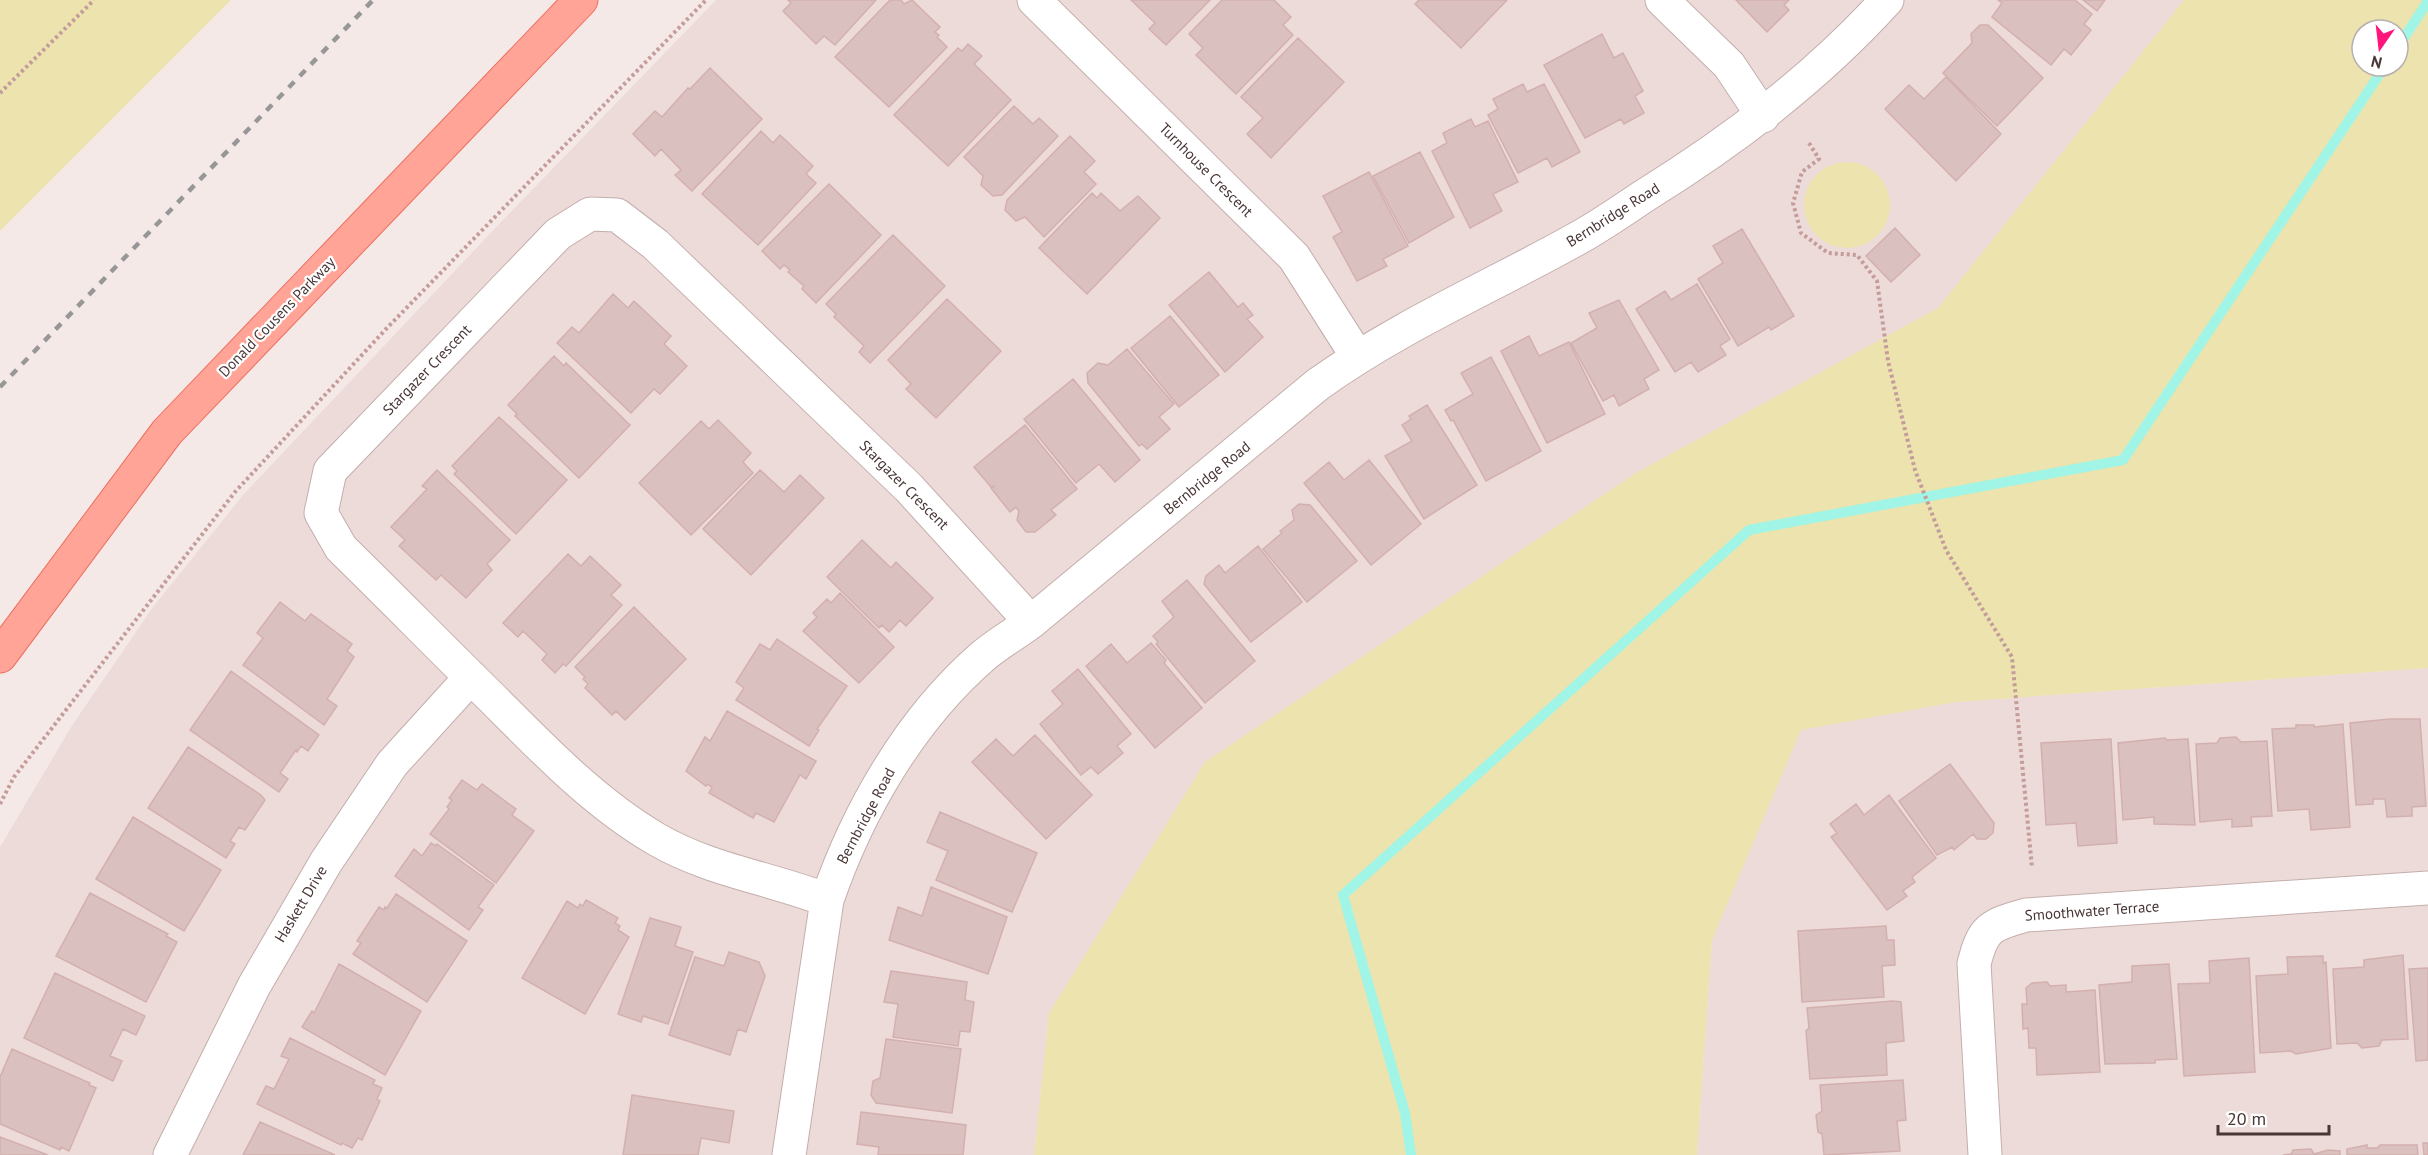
<svg xmlns="http://www.w3.org/2000/svg" width="2428" height="1155" viewBox="0 0 2428 1155" font-family="'PT Sans',sans-serif">
	<style>
		.residential { fill: #eddbd9 }
		.green { fill: #ece3ae; fill-rule: evenodd }
		.lines { fill: none; stroke-linecap: round; stroke-linejoin: round }
		.stream { stroke: #a0f5e6; stroke-width: 10 }
		.building { fill: #dac0bf; stroke: #d3b0af; stroke-width: 1.5 }
		.minor-casing { stroke: #c4aeac; stroke-width: 35 }
		.major-casing { stroke: #ec6f5f; stroke-width: 35 }
		.path { stroke: #c49c9a; stroke-width: 4; stroke-dasharray: 3 3; stroke-linecap: butt }
		.minor { stroke: #fff; stroke-width: 33 }
		.major { stroke: #ffa497; stroke-width: 33 }
		.rail { stroke: #979797; stroke-width: 4.5; stroke-dasharray: 8 8; stroke-linecap: butt }
		.labels { text-anchor: middle; stroke-width: 4.5; stroke-linejoin: round; paint-order: stroke }
		.street-label { font-size: 15px; fill: #493636; stroke: #fff }
	</style>
	<rect width="100%" height="100%" fill="#f5e9e8"/>
	<path class="residential" d="M716 0H2184L1938 308 1636 473 1049 1013 1034 1155H0V847L73 724 153 607 243 495 500 223Z
		M2428 668V1155H1697L1712 940 1801 730 1956 702Z"/>
	<path class="green" d="M0 0H231L0 231Z
		M2184 0H2428V668L1956 702 1801 730 1712 940 1697 1155H1034L1049 1013 1205 762 1636 473 1938 308ZM2362 30H2398V66H2362Z
		M1804 205a43 43 0 1 1 86 0a43 43 0 1 1-86 0Z"/>
	<g class="lines">
		<path class="stream" d="M2398 47 2428 1
			M1411 1155 1405 1113 1343 895 1749 530 2123 460 2385 66"/>
	</g>
	<path class="building" d="M788 0H876L835 45 824 36 816 44 783 11 791 3Z
		M890 0H901L904 4 912 0 940 27 935 32 939 35 937 37 947 47 889 107 835 57Z
		M1131 0H1210L1166 45 1149 29 1155 23Z
		M1222 0H1274L1291 17 1283 25 1293 35 1236 94 1196 55 1203 48 1189 34Z
		M1419 0H1507L1461 48 1415 4Z
		M1736 0H1789L1784 5 1789 10 1767 32Z
		M1998 0H2075L2092 14 2084 24 2091 30 2071 55 2064 49 2051 65 1992 17 2002 3Z
		M2083 0H2105L2097 11Z
		M1980 25H1988L2043 78 1997 126 1943 73 1972 43 1971 34Z
		M1602 34 1614 58 1623 53 1643 91 1635 96 1644 113 1624 124 1621 119 1585 138 1544 65Z
		M1298 38 1344 82 1271 158 1247 134 1263 118 1241 97Z
		M968 44 982 56 974 64 1011 100 948 166 894 115 958 48 962 51Z
		M710 68 762 119 692 191 675 175 681 170 661 149 655 156 633 134 655 111 662 117 688 88 690 89Z
		M1946 77 2001 134 1956 181 1885 109 1909 85 1924 99Z
		M1523 84 1527 92 1544 84 1580 152 1552 167 1547 158 1518 173 1488 115 1498 109 1493 99Z
		M1014 106 1033 124 1039 118 1058 136 1002 195 993 196 981 185 983 176 964 157Z
		M1471 119 1475 127 1488 121 1518 182 1493 194 1502 211 1470 228 1432 151 1447 143 1443 133Z
		M761 131 773 143 780 135 813 166 806 174 816 183 758 245 702 194Z
		M1070 136 1095 161 1084 172 1096 184 1044 237 1025 217 1016 221 1005 210 1007 200Z
		M1420 152 1454 217 1409 243 1373 176Z
		M1369 172 1408 246 1383 259 1387 266 1357 281 1333 237 1342 232 1323 196Z
		M829 184 881 235 816 303 802 289 804 286 788 272 790 270 784 265 780 269 762 251Z
		M1092 193 1097 198 1101 193 1120 211 1138 196 1160 218 1087 294 1039 248Z
		M1895 228 1920 255 1891 282 1866 256Z
		M1742 229 1794 316 1771 330 1769 327 1738 346 1698 279 1723 263 1713 246Z
		M893 235 945 286 870 363 859 352 864 346 834 317 836 314 826 304Z
		M1209 272 1238 307 1243 303 1253 315 1247 319 1263 337 1225 372 1169 305Z
		M1697 284 1730 339 1720 346 1726 355 1698 372 1691 362 1675 372 1636 309 1665 291 1671 300Z
		M613 294 628 308 634 301 671 336 664 344 687 366 660 394 654 389 631 413 557 343 572 327 579 333Z
		M947 299 1001 351 936 418 906 389 911 384 888 360Z
		M1619 300 1659 370 1644 379 1649 389 1619 406 1614 395 1603 401 1571 343 1597 328 1589 313Z
		M1170 316 1219 375 1179 407 1131 348Z
		M1529 336 1539 356 1569 342 1605 414 1547 443 1501 351Z
		M1127 349 1174 404 1159 417 1170 429 1147 449 1142 444 1139 446 1088 383 1087 373 1098 363 1108 365Z
		M554 356 564 366 566 363 630 425 579 478 515 416 517 414 508 405Z
		M1491 357 1541 451 1486 481 1453 420 1451 421 1445 410 1473 394 1461 373Z
		M1073 379 1140 460 1115 482 1099 464 1076 483 1024 419Z
		M1427 405 1477 485 1424 519 1385 456 1412 441 1402 425 1411 419 1409 416Z
		M499 417 567 480 516 534 454 474 457 471 452 466Z
		M718 420 751 453 743 462 753 473 691 535 639 483 701 421 709 429Z
		M1025 425 1077 489 1051 510 1056 515 1035 532H1026L1017 520 1019 511 1016 507 1010 512 991 488 995 486 991 487 974 467Z
		M1369 460 1421 524 1371 565 1304 483 1329 462 1344 480Z
		M437 470 510 540 487 564 492 570 466 598 441 575 436 580 399 546 405 540 391 527 427 489 422 486Z
		M760 470 784 492 800 475 824 498 751 575 703 529Z
		M1299 504 1310 505 1357 561 1307 602 1263 549 1282 533 1280 531 1294 520 1292 510Z
		M862 540 891 568 896 562 933 598 906 626 900 620 889 632 882 625 879 628 827 577Z
		M1258 546 1302 602 1251 642 1204 584 1206 576 1219 565 1225 573Z
		M568 554 581 566 590 556 621 585 611 595 622 605 566 666 563 664 555 673 542 660 547 654 523 631 518 637 503 623Z
		M1187 580 1255 661 1205 703 1156 644 1158 642 1153 636 1174 617 1162 601Z
		M840 593 894 647 859 683 803 631 817 617 813 613 827 599 831 603Z
		M280 602 305 621 311 614 352 644 347 651 354 657 327 699 337 706 324 725 243 665 263 638 257 633Z
		M634 607 686 659 625 720 616 711 612 715 585 688 588 684 583 679 585 677 575 667Z
		M777 639 847 686 817 729 819 730 809 746 736 700 744 688 736 682 760 644 770 650Z
		M1151 643 1166 660 1164 663 1202 708 1155 748 1086 666 1111 644 1127 663Z
		M1078 669 1131 734 1117 746 1123 753 1098 774 1091 767 1081 775 1040 724 1063 704 1052 691Z
		M231 671 319 735 308 751 301 746 297 752 296 750 280 773 288 779 279 792 190 730Z
		M727 711 816 761 806 779 800 775 774 822 756 813 753 818 709 793 712 787 707 784 706 786 686 771 705 737 710 741Z
		M2390 719H2420L2426 806 2412 807V816L2387 817 2385 799H2373V804L2356 805 2350 723Z
		M2343 724 2350 827 2311 830 2309 809 2278 811 2272 729 2296 728V725H2314V727Z
		M1035 735 1092 795 1046 839 972 762 996 739 1013 756Z
		M2236 737 2241 742 2267 741 2272 816 2251 817 2252 826 2232 827V819L2200 822 2196 744 2217 743 2220 738Z
		M2165 738 2167 740 2188 739 2195 825 2154 824V817L2123 820 2118 743Z
		M2111 739 2117 843 2078 846 2076 823 2046 825 2041 743Z
		M188 747 261 795 265 800 245 830 239 827 230 841 235 844 226 858 148 808Z
		M1950 764 1994 823 1993 833 1986 839H1977L1973 834 1954 850 1952 847 1937 855 1899 801Z
		M462 780 477 790 482 784 516 809 512 815 534 831 496 883 430 834 449 809 447 807 452 800 449 798Z
		M1889 795 1936 858 1912 877 1915 882 1903 891 1907 896 1887 910 1831 837 1837 833 1830 824 1856 804 1864 815Z
		M940 812 1037 853 1012 912 936 880 948 851 927 842Z
		M133 817 221 870 184 931 96 879Z
		M431 843 436 846 437 844 494 885 478 907 483 910 469 930 395 876 414 849 422 856Z
		M931 887 1007 917 988 974 889 940 898 907 922 916Z
		M90 893 168 934 166 936 177 942 146 1002 56 956Z
		M396 894 467 941 427 1002 353 954 361 943 357 941 379 907 384 910 385 907 387 908Z
		M586 900 618 918 615 923 620 926 618 930 629 937 585 1014 522 978 567 901 578 908 580 904 583 906Z
		M650 918 681 927 675 946 693 952 668 1024 643 1016 641 1022 618 1014Z
		M1886 926 1887 940H1894L1895 965 1882 966 1884 997 1802 1002 1798 931Z
		M729 952 759 962 765 976 746 1032 738 1029 730 1055 669 1035 695 957 724 966Z
		M2403 955 2408 1039 2382 1040 2379 1046 2362 1048 2357 1043 2337 1044 2333 969 2364 967V960Z
		M2323 956V963L2326 962 2331 1048 2296 1054 2291 1051 2260 1053 2256 976 2288 974 2287 957Z
		M2249 958 2255 1072 2184 1076 2178 984 2210 983 2209 961Z
		M339 964 421 1011 385 1075 302 1027 312 1011 314 1013Z
		M2169 964 2177 1059 2155 1060V1063L2105 1064 2099 985 2132 982V966Z
		M2428 968V1060L2416 1061 2409 969Z
		M891 971 967 982 965 1000 974 1002 970 1032 960 1031 958 1046 893 1037 898 1004 884 1002Z
		M55 973 145 1016 136 1035 123 1029 110 1056 122 1061 113 1081 24 1038Z
		M2047 982 2050 986 2066 985V992L2095 990 2100 1072 2037 1075 2036 1048H2029L2028 1028 2023 1029 2022 1004H2027L2026 988 2032 983Z
		M1893 1001 1901 1002 1904 1041 1886 1043 1887 1075 1810 1079 1806 1031 1809 1028 1807 1008Z
		M290 1038 375 1080 373 1084 382 1088 377 1099 380 1101 362 1140 358 1138 352 1148 342 1143 341 1145 257 1104 266 1086 274 1089 289 1059 281 1056Z
		M886 1039 961 1049 952 1113 876 1103 871 1095 873 1081 880 1078Z
		M12 1049 90 1083 89 1085 96 1088 69 1151 61 1147 60 1150 0 1124V1077Z
		M1903 1080 1906 1120 1897 1121 1900 1151 1824 1155 1822 1134 1818 1132 1816 1115 1822 1111 1820 1085Z
		M632 1095 734 1111 729 1143 701 1138 698 1155H623Z
		M861 1112 966 1125 963 1155H878L879 1147 857 1144Z
		M260 1122 335 1155H243Z
		M0 1137 48 1155H0Z
		M2423 1143H2428V1155H2424Z
		M2367 1145V1148H2377L2380 1145H2417L2418 1155H2347V1149Z
		M2311 1149 2314 1154 2328 1150 2340 1151V1155H2283L2291 1154 2293 1150Z"/>
	<g class="lines">
		<g class="minor-casing">
			<path id="minor" d="M1034 0 1294 257 1357 356
				M1662 0 1729 65 1763 116
				M827 900C770 878 709 870 656 839 593 802 541 747 490 696 440 647 391 597 341 548L321 513 330 471 558 234 590 214 617 215 655 244 909 488 1031 622
				M170 1155 254 986 326 862 392 764 471 677
				M789 1155 827 900C858 810 910 720 982 657 997 644 1015 634 1031 622L1317 385C1396 328 1486 289 1571 242 1596 229 1620 212 1644 196 1734 140 1816 78 1887 0
				M1985 1155 1974 964C1983 927 1991 925 2026 915L2428 888"/>
		</g>
		<g class="major-casing">
			<path id="major" d="M0 656 167 432 581 0"/>
		</g>
		<path class="path" d="M0 93 94 0
			M1809 143 1819 159 1802 172 1793 203 1801 233 1828 253 1857 255 1877 281 1888 361 1915 470 1946 550 2012 657 2032 868
			M0 804 14 777 235 492 386 329 706 0"/>
		<use href="#minor" class="minor"/>
		<use href="#major" class="major"/>
		<path class="rail" d="M0 387 373 0"/>
	</g>
	<g class="labels">
		<g class="street-label">
			<text transform="translate(1206 170) rotate(45)" y="5">Turnhouse Crescent</text>
			<text transform="translate(1613 215) rotate(-32)" y="5">Bernbridge Road</text>
			<text transform="translate(277 317) rotate(-46)" y="5">Donald Cousens Parkway</text>
			<text transform="translate(427 370) rotate(-46)" y="5">Stargazer Crescent</text>
			<text transform="translate(1207 478) rotate(-39)" y="5">Bernbridge Road</text>
			<text transform="translate(904 485) rotate(45)" y="5">Stargazer Crescent</text>
			<text transform="translate(866 816) rotate(-62)" y="5">Bernbridge Road</text>
			<text transform="translate(301 904) rotate(-59)" y="5">Haskett Drive</text>
			<text transform="translate(2092 911) rotate(-4)" y="5">Smoothwater Terrace</text>
		</g>
	</g>
	<g transform="translate(2380 48) rotate(194)"><circle r="28" fill="#ffffff" stroke="#b6afaf" stroke-width="1.5"/>
	<path d="M0-4.5L10 22L0 15L-10 22Z" fill="#ff157b"/>
	<text y="-9" font-size="16" font-weight="bold" text-anchor="middle" fill="#493636">N</text>
	</g>
	<path d="M2218 1125v9h111v-9" fill="none" stroke="#493636" stroke-width="3"/>
	<text x="2227" y="1125" font-size="18" fill="#493636" stroke="#ffffff" stroke-width="4.5" paint-order="stroke">20 m</text>
</svg>
